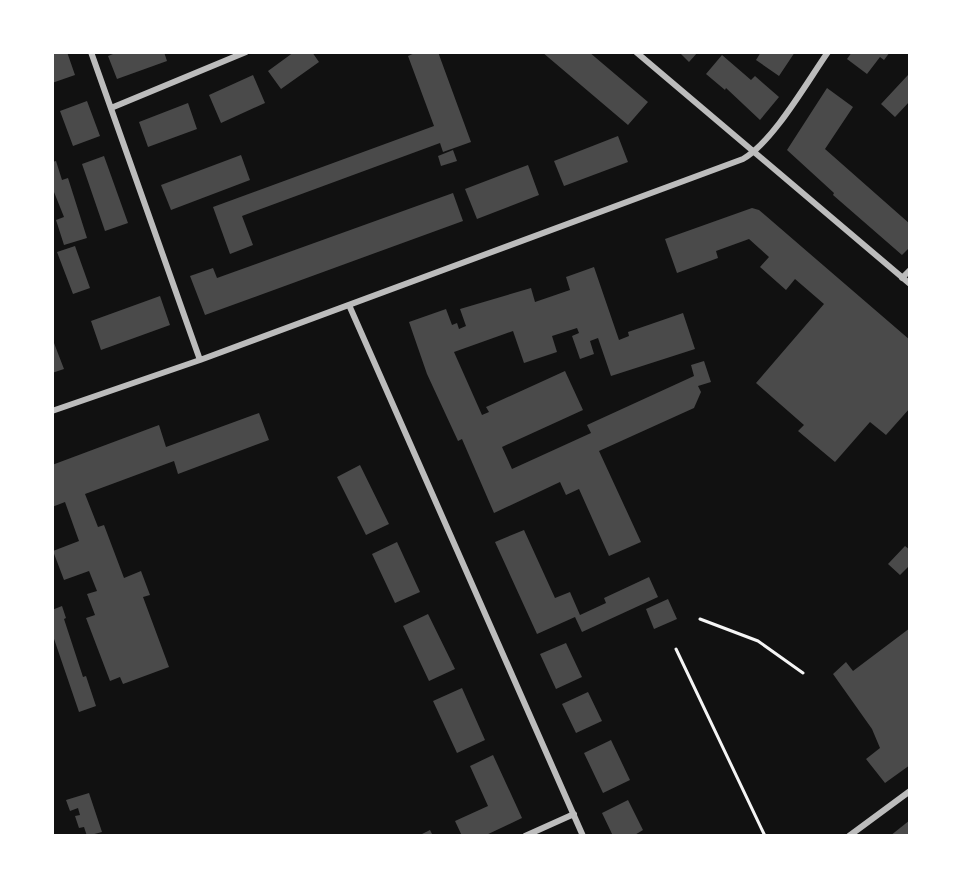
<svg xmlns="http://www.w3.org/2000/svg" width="962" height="888" viewBox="0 0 962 888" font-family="'Libre Baskerville',serif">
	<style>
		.building { fill: #4a4a4a }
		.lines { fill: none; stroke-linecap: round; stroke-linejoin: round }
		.path { stroke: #f5f5f5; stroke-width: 3 }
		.minor { stroke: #bcbcbc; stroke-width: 6 }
	</style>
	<rect width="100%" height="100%" fill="#111"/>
	<path class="building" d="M52 52H67L75 75 52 83Z
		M118 52H164L167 61 117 79 108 56Z
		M294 52H312L319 62 281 89 268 71Z
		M417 52H438L471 142 443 152 440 143 242 216 253 245 230 254 213 207 434 126 408 56Z
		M542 52H589L648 102 628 125Z
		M679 52H698L689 62Z
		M761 52H795L779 76 756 60Z
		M852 52H890L884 60 880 57 867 74 847 59Z
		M722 55 751 80 755 76 779 97 760 120 726 88 725 90 706 74Z
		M253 75 265 103 221 123 209 95Z
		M908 75 910 101 895 117 881 104Z
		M827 88 853 107 825 149 910 224V247L902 255 833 195 834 193 787 150Z
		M87 101 100 136 73 146 60 111Z
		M188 103 197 129 148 147 139 122Z
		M618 136 628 162 564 186 554 161Z
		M453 150 457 161 441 166 438 156Z
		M241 155 250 180 171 210 161 185Z
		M104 156 128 223 105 231 82 164Z
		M56 161 62 180 68 178 87 238 64 245 56 220 64 217 52 187V162Z
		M528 165 539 195 477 219 465 189Z
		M453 193 463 221 205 315 190 276 213 268 217 278Z
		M752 208 759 210 910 340V408L886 435 870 422 835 462 798 431 804 425 756 383 824 304 795 279 786 290 760 267 769 257 749 239 716 251 718 258 677 273 665 239Z
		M75 246 90 288 73 294 57 252Z
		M594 267 619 340 629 336 628 332 683 313 695 349 611 376 598 338 590 341 594 354 580 359 572 336 579 333 577 328 552 336 557 352 524 363 513 331 454 352 482 415 489 412 486 407 565 371 583 410 502 447 512 469 591 433 587 425 694 376 691 365 704 361 711 382 698 386 701 392 694 408 599 451 641 542 609 556 579 489 566 495 560 482 494 513 462 439 458 441 427 374 409 322 446 309 452 325 457 323 459 329 466 326 460 309 531 288 535 302 570 290 566 277Z
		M160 296 170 325 101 350 91 321Z
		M54 343 64 369 52 373V344Z
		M259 413 269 440 178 474 174 461 85 494 98 527 104 525 124 578 141 571 150 595 143 597 169 667 123 684 120 677 110 681 86 618 95 615 87 594 97 591 89 571 64 580 53 551 79 541 65 502 52 507V465L159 425 166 447Z
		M360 465 389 524 366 535 337 477Z
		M524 530 555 598 570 592 580 615 606 603 604 598 649 577 658 597 582 632 575 617 537 634 495 542Z
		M397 542 420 592 395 603 372 554Z
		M905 546 910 550V565L900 575 888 564Z
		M668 599 677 619 654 629 646 609Z
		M62 606 66 618 64 619 83 677 86 676 96 706 79 712 52 633V610Z
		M428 614 455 669 429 681 403 626Z
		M910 628V765L885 783 866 759 880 748 872 729 833 674 846 662 853 671Z
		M566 643 582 677 556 689 540 654Z
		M462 688 485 740 457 753 433 701Z
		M588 692 602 721 576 733 562 704Z
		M611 740 630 780 603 793 584 753Z
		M493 755 522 818 484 836H462L455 821 488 806 470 766Z
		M89 793 102 832 87 836 84 827 79 828 75 816 80 815 78 808 70 811 66 800Z
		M628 800 643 830 633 836H613L602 813Z
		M910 820V836H890Z
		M430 830 433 836H418Z"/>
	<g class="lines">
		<path class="path" d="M700 619 758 641 803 673
			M676 649 765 836"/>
		<path class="minor" d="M91 52 200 360
			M636 52 910 284
			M111 108 246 52
			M902 278 910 270
			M349 305 583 836
			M52 411 200 360 743 159C773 142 807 82 828 52
			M525 836 574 814
			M849 836 910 791"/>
	</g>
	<rect width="962" height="888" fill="none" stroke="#ffffff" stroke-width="108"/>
</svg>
